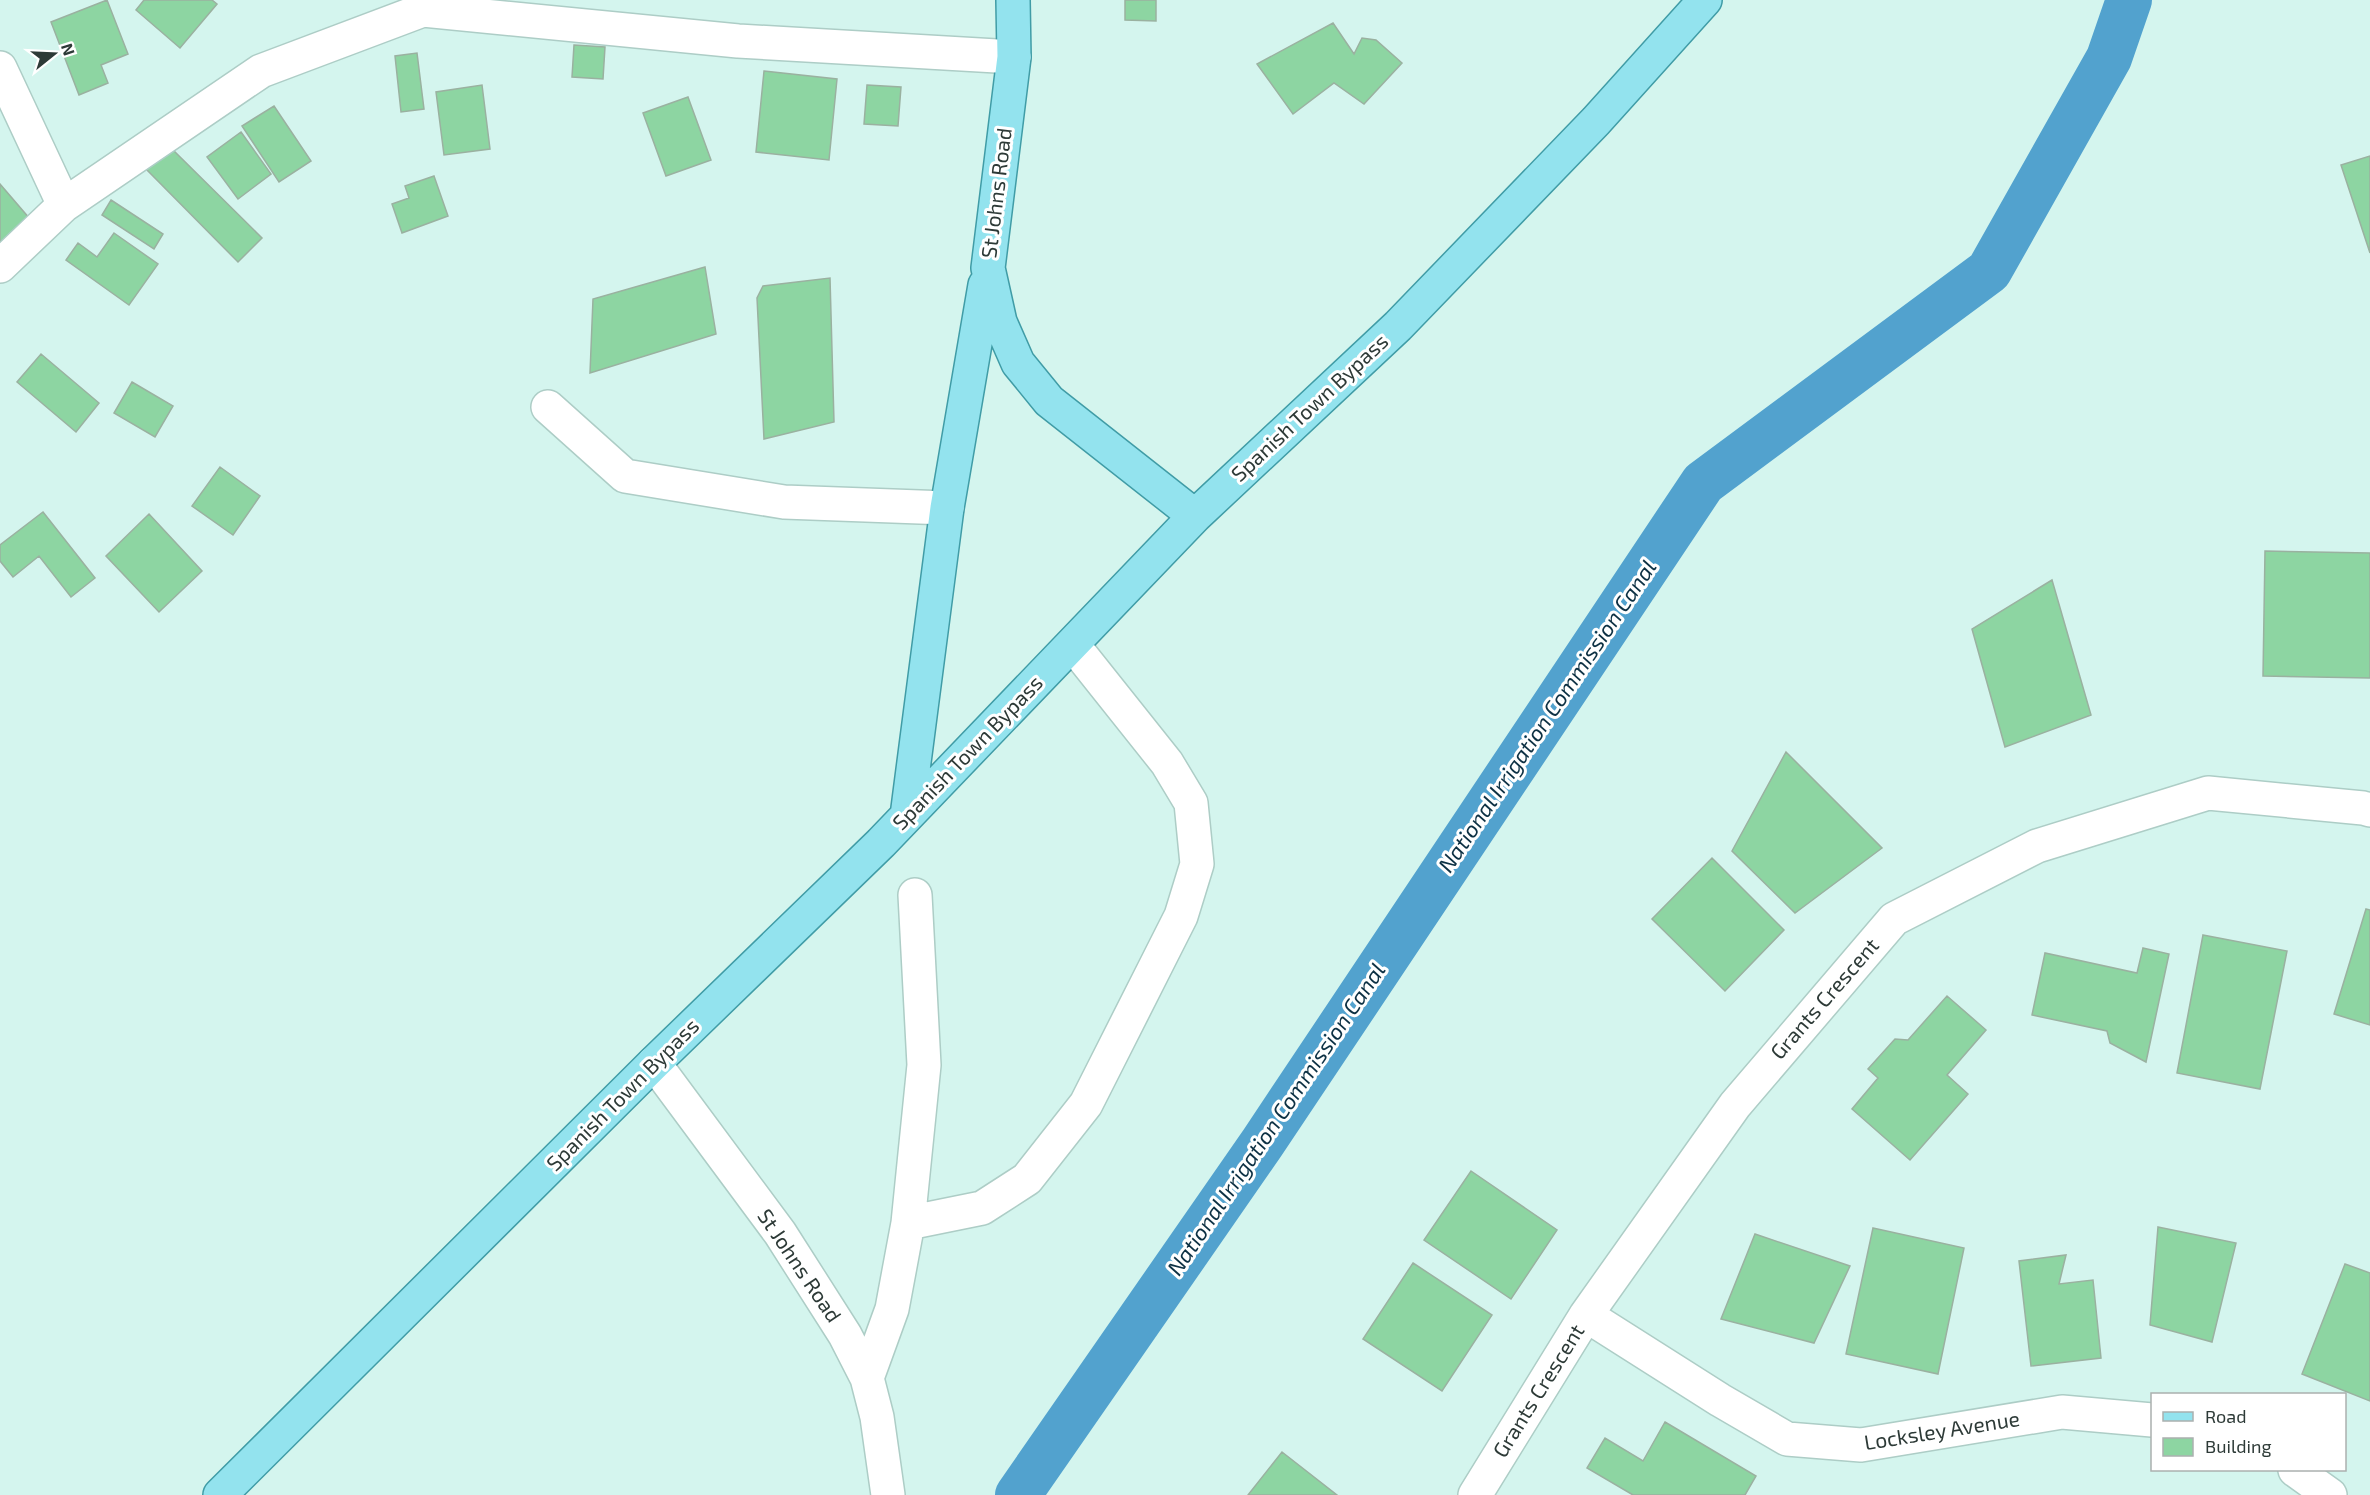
<svg xmlns="http://www.w3.org/2000/svg" width="2370" height="1495" viewBox="0 0 2370 1495" font-family="'Exo 2',sans-serif">
	<style>
		.lines { fill: none; stroke-linecap: round; stroke-linejoin: round }
		.canal { stroke: #52a2ce; stroke-width: 46 }
		.building { fill: #8dd5a2; stroke: #9ab1a0; stroke-width: 1.5 }
		.minor-casing { stroke: #adcdc6; stroke-width: 36 }
		.major-casing { stroke: #409ca6; stroke-width: 36 }
		.minor { stroke: #fff; stroke-width: 33 }
		.major { stroke: #93e3ee; stroke-width: 33 }
		.labels { text-anchor: middle; stroke-width: 6; stroke-linejoin: round; paint-order: stroke }
		.street-label { font-size: 21px; fill: #2d3a37; stroke: #fff }
		.water-label { font-size: 22px; font-style: italic; fill: #0d3144; stroke: #fff }
	</style>
	<rect width="100%" height="100%" fill="#d4f5ee"/>
	<g class="lines">
		<path class="canal" d="M1018 1495 1263 1142 1703 483 1989 271 2109 58 2129 0"/>
	</g>
	<path class="building" d="M107 0 128 54 101 65 108 83 79 95 51 22Z
		M144 0H212L217 4 180 48 136 10Z
		M1125 0H1156V21L1125 20Z
		M1333 23 1354 54 1362 38 1376 40 1402 63 1364 104 1334 83 1293 114 1257 64Z
		M574 45 605 47 603 79 572 77Z
		M417 53 424 109 401 112 395 56Z
		M764 71 837 79 829 160 756 152Z
		M482 85 490 149 444 155 436 92Z
		M867 85 901 87 898 126 864 124Z
		M688 97 711 160 666 176 643 113Z
		M274 106 311 161 279 182 242 126Z
		M241 132 271 174 238 199 207 157Z
		M168 145 262 238 238 262 145 168Z
		M2370 156V253L2341 165Z
		M434 176 448 216 402 233 392 204 409 198 405 186Z
		M0 184 30 219 0 245Z
		M111 200 163 234 154 249 102 215Z
		M114 233 158 264 129 305 66 260 78 243 97 257Z
		M705 267 716 334 590 373 593 299Z
		M830 278 834 422 764 439 757 298 763 286Z
		M41 354 99 403 76 432 17 382Z
		M132 382 173 406 155 437 114 413Z
		M220 467 260 496 233 535 192 506Z
		M43 512 95 578 71 597 39 556 13 577 0 561V545Z
		M149 514 202 571 159 612 106 556Z
		M2265 551 2370 553V678L2263 676Z
		M2052 580 2091 715 2005 747 1972 629Z
		M1786 752 1882 848 1795 913 1732 851Z
		M1712 858 1784 930 1725 991 1652 919Z
		M2366 909 2370 910V1025L2334 1014Z
		M2203 935 2287 951 2260 1089 2177 1073Z
		M2143 948 2169 954 2146 1062 2110 1043 2107 1031 2032 1015 2045 953 2137 973Z
		M1947 996 1986 1030 1947 1075 1968 1094 1910 1160 1852 1109 1878 1078 1868 1069 1895 1039 1908 1040Z
		M1471 1171 1557 1230 1511 1299 1424 1240Z
		M2158 1227 2236 1243 2212 1342 2150 1325Z
		M1873 1228 1964 1248 1938 1374 1846 1354Z
		M1755 1234 1850 1266 1814 1343 1721 1319Z
		M2066 1255 2059 1284 2093 1280 2101 1358 2031 1366 2019 1261Z
		M1413 1263 1492 1315 1442 1391 1363 1339Z
		M2345 1264 2370 1273V1401L2302 1374Z
		M1665 1422 1756 1476 1745 1495H1633L1587 1468 1605 1438 1643 1461Z
		M1282 1452 1337 1495H1248Z"/>
	<g class="lines">
		<g class="minor-casing">
			<path id="minor" d="M0 68 64 205
				M0 266 64 205 261 71 423 10 738 41 1014 57
				M548 407 625 476 784 502 947 508
				M654 1063 780 1233 845 1335 867 1378 877 1417 888 1495
				M908 1223 982 1208 1027 1179 1086 1104 1181 916 1197 864 1191 803 1167 763 1073 645
				M1586 1315 1720 1400 1787 1439 1861 1445 2062 1412 2152 1420
				M867 1378 892 1309 908 1223 924 1065 915 895
				M2295 1470 2330 1495
				M1475 1495 1586 1315 1735 1105 1894 919 2037 846 2208 793 2363 808 2370 810"/>
		</g>
		<g class="major-casing">
			<path id="major" d="M1013 0 1014 57 988 268 1000 322 1018 363 1049 401 1195 516
				M907 816 947 508 985 285
				M220 1495 654 1063 881 843 1195 516 1398 326 1596 121 1705 0"/>
		</g>
		<use href="#minor" class="minor"/>
		<use href="#major" class="major"/>
	</g>
	<g class="labels">
		<g class="street-label">
			<text transform="translate(997 193) rotate(-83)" y="7">St Johns Road</text>
			<text transform="translate(1310 408) rotate(-43)" y="7">Spanish Town Bypass</text>
			<text transform="translate(968 753) rotate(-46)" y="7">Spanish Town Bypass</text>
			<text transform="translate(1825 999) rotate(-49)" y="7">Grants Crescent</text>
			<text transform="translate(623 1095) rotate(-45)" y="7">Spanish Town Bypass</text>
			<text transform="translate(799 1266) rotate(56)" y="7">St Johns Road</text>
			<text transform="translate(1539 1391) rotate(-58)" y="7">Grants Crescent</text>
			<text transform="translate(1942 1431) rotate(-9)" y="7">Locksley Avenue</text>
		</g>
		<g class="water-label">
			<text transform="translate(1547 716) rotate(-56)" y="8">National Irrigation Commission Canal</text>
			<text transform="translate(1276 1119) rotate(-56)" y="8">National Irrigation Commission Canal</text>
		</g>
	</g>
	<rect x="2151" y="1393" width="195" height="78" fill="#ffffff" stroke="#abb0af" stroke-width="1.5"/>
	<rect x="2163" y="1412" width="30" height="9" fill="#93e3ee" stroke="#abb0af" stroke-width="1.5"/>
	<text x="2205" y="1423" font-size="18" fill="#2d3a37">Road</text>
	<rect x="2163" y="1438" width="30" height="18" fill="#8dd5a2" stroke="#abb0af" stroke-width="1.5"/>
	<text x="2205" y="1453" font-size="18" fill="#2d3a37">Building</text>
	<g transform="translate(54 54) rotate(72)" stroke="#ffffff" stroke-width="4.5" paint-order="stroke">
	<path d="M0-4.5L10 22L0 15L-10 22Z" fill="#2d3a37"/>
	<text y="-9" font-size="16" font-weight="bold" text-anchor="middle" fill="#2d3a37">N</text>
	</g>
</svg>
